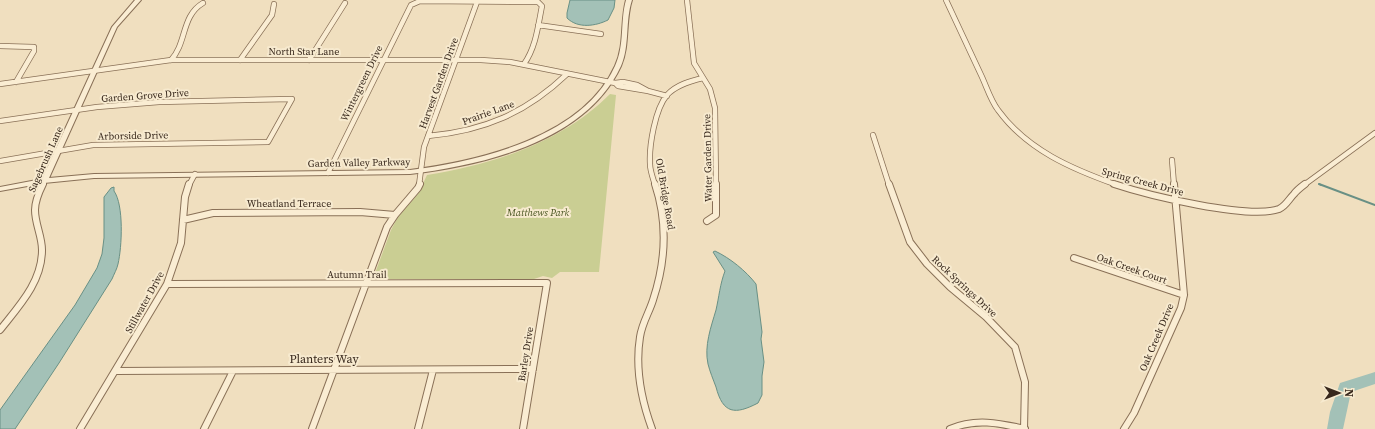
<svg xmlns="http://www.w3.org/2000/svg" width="1375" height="429" viewBox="0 0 1375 429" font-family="'Source Serif 4',serif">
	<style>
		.green { fill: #cace93 }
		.water { fill: #a3c1b7; stroke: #699085 }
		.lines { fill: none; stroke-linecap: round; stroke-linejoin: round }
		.stream-far1 { stroke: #699085; stroke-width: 1.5 }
		.stream { stroke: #699085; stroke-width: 2 }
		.river { fill: #a3c1b7; fill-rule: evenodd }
		.minor-far1-casing { stroke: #897057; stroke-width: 6 }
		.minor-casing { stroke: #897057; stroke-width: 8 }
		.tertiary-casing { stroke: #897057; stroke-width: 2 }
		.minor-far1 { stroke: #faedd3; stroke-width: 4.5 }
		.minor { stroke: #faedd3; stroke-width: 6 }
		.tertiary { fill: #faedd3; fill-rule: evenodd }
		.labels { text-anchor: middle; stroke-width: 4; stroke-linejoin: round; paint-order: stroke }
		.street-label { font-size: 10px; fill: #38281c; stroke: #f7eacf }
		.park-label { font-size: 10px; font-style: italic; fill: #4a5622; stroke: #f7eacf }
		.near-street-label { font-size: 12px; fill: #38281c; stroke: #f7eacf }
	</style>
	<rect width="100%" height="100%" fill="#f0dfbf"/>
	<path class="green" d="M610 94 616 95 599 272H560L552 278 543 276 534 279H375L374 276 391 230 398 217 418 194 427 175C494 164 561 143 610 94Z"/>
	<path class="water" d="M570 0H615L614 8 608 20C596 26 578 29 567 18V13Z
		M114 187V191C124 205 122 247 118 264 117 269 114 274 112 279L59 363 15 429H0V410L75 305 97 268 102 254 104 238V197L111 188Z
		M715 251C730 258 746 271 756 284L762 332 761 339 764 362 762 376V395L758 403C735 415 723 414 716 387 713 379 710 372 708 364 704 346 711 327 716 310 719 297 720 284 725 271L713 252Z"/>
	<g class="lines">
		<path class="stream-far1" d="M1319 184 1321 185"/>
		<path class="stream" d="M1319 184 1375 205"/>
		<path class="river" d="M1375 372V384L1351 392 1343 429H1327L1330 412 1340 383Z"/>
		<g class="minor-far1-casing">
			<path id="minor-far1" d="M687 0 694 63 710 89 715 108 716 185
				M946 0C958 26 970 51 982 77 987 88 991 101 998 110 1027 150 1072 169 1117 185
				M538 25 601 34
				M0 46 34 47V51L16 82
				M171 60C187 43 181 16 203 3
				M240 60 272 15 274 4
				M309 60 345 3
				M623 82 637 85 648 91 618 86 615 83Z
				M0 84 171 60H481L510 62 615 83
				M648 91 667 96
				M0 121 97 107 159 102 292 99 268 142 93 145 0 161
				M873 135 889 185
				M428 136C484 131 526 113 567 74
				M1172 160 1174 185
				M328 173 411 5 420 1 538 2 542 6C538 26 536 47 524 64
				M42 185 44 181
				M189 185 195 174
				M419 185 424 147 477 2
				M655 185C653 178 650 171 650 164 649 146 655 109 667 95 676 85 690 81 703 78
				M1304 185 1375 133"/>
		</g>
		<g class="minor-casing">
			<path id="minor" d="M889 184 910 242 927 264 950 287 986 317 1015 347 1025 382 1024 429
				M1114 184C1147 195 1249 220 1279 209 1286 206 1289 199 1294 194 1297 190 1301 187 1305 184
				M183 220 213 213 360 212 395 215
				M707 221 716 215V184
				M1074 258 1184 295
				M167 284 547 283 523 429
				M0 330C19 306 42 282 42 250 42 236 35 224 35 210 35 201 39 192 43 184
				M115 371 533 369
				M80 429 167 284 181 243 185 197 189 184
				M204 429 233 371
				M312 429 387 227 395 215 418 188 420 184
				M418 429 433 370
				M652 429C641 399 635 368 640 337 642 323 649 313 653 300 666 261 668 223 655 184
				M950 429C975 418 999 423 1025 429
				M1124 429 1134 413 1181 308 1184 295 1174 184"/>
		</g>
		<g class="tertiary-casing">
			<path id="tertiary" d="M135 0H141L117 27 49 178 94 174 410 170C480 161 583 137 615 66 625 45 620 21 626 0H632C625 21 630 46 621 66 586 141 485 165 410 174L94 178 44 183 0 191V187L42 179 112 27Z"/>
		</g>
		<use href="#minor-far1" class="minor-far1"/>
		<use href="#minor" class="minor"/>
		<use href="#tertiary" class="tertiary"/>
	</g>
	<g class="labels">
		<g class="street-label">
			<text x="304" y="55">North Star Lane</text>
			<text transform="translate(361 83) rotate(-64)" y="4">Wintergreen Drive</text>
			<text transform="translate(438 83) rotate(-70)" y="4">Harvest Garden Drive</text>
			<text transform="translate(145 95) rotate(-4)" y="4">Garden Grove Drive</text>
			<text transform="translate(488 112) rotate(-20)" y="4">Prairie Lane</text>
			<text transform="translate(133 135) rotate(-1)" y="4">Arborside Drive</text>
			<text transform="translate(707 158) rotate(-91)" y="4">Water Garden Drive</text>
			<text transform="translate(45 159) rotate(-66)" y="4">Sagebrush Lane</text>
			<text transform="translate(359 162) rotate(-1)" y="4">Garden Valley Parkway</text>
			<text transform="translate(1143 181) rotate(15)" y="4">Spring Creek Drive</text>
			<text transform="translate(666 194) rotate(80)" y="4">Old Bridge Road</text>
			<text x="289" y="207">Wheatland Terrace</text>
			<text transform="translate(1132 268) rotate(19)" y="4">Oak Creek Court</text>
			<text x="357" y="278">Autumn Trail</text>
			<text transform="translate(965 286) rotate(43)" y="4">Rock Springs Drive</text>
			<text transform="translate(144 302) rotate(-61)" y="4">Stillwater Drive</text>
			<text transform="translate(1156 337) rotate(-67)" y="4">Oak Creek Drive</text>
			<text transform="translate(525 354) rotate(-81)" y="4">Barley Drive</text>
		</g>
		<g class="park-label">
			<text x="538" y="216">Matthews Park</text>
		</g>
		<g class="near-street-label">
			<text x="324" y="363">Planters Way</text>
		</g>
	</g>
	<g transform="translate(1339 393) rotate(90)" stroke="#f7eacf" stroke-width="3" paint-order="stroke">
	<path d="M0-3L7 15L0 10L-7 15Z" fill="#38281c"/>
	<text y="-6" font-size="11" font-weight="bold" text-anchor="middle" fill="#38281c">N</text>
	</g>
</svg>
